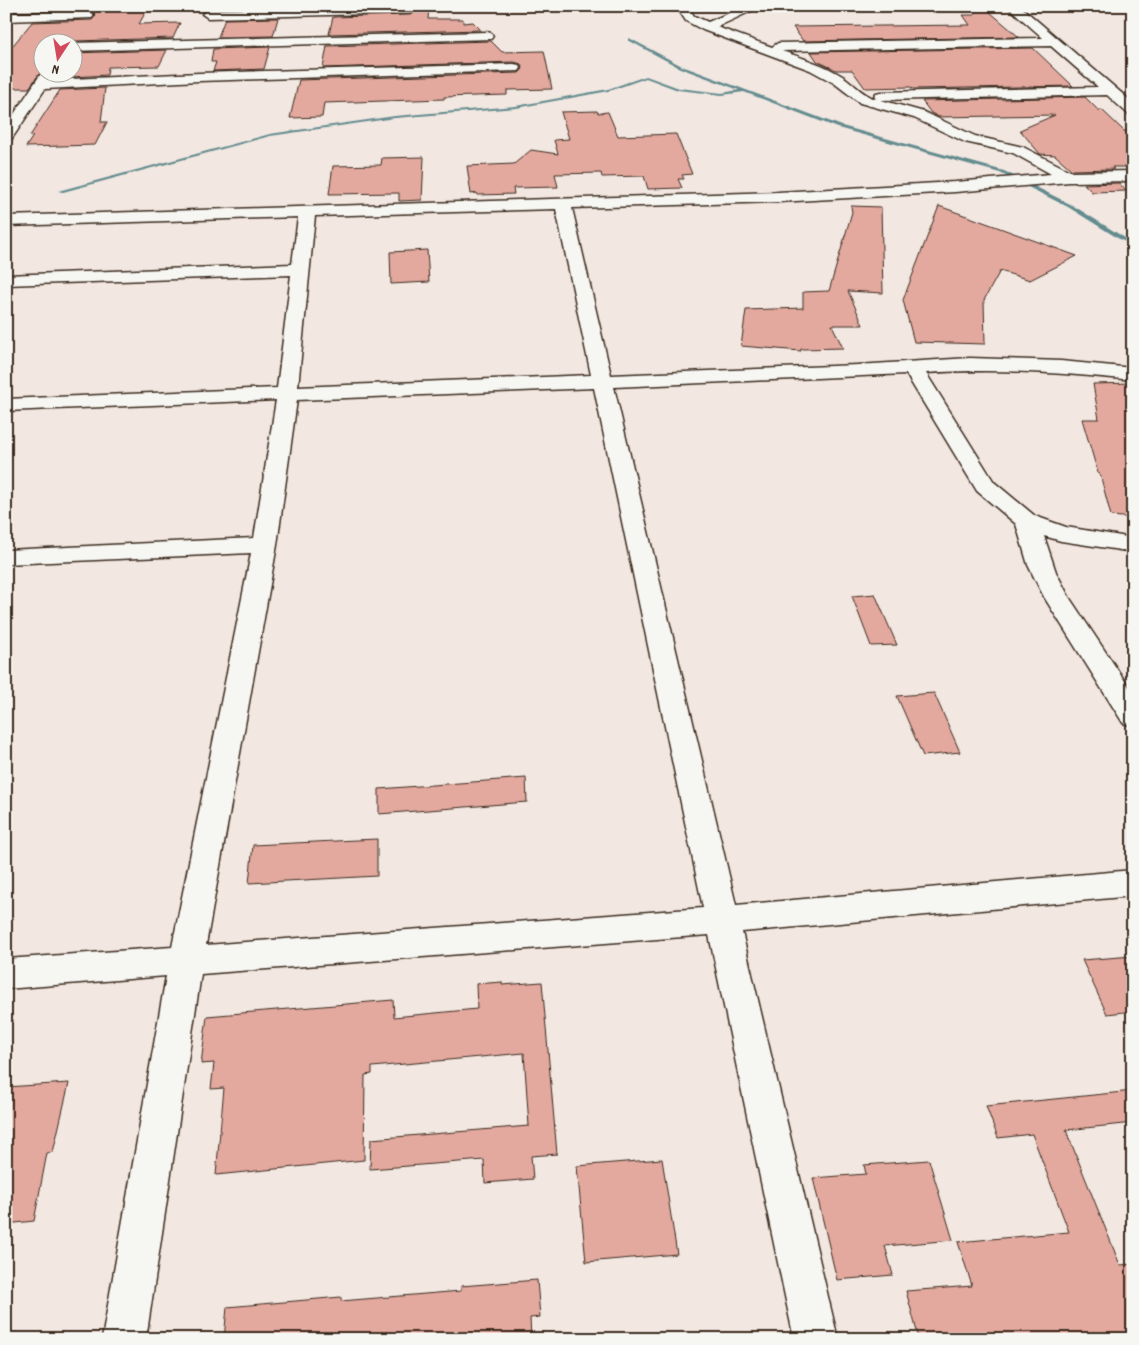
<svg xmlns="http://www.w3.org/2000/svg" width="1139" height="1345" viewBox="0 0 1139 1345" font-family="Dekko,sans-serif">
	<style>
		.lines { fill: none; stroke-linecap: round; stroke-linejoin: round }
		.stream { fill: #638b8e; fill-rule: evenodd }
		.building { fill: #e3a99f; stroke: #3b2a1e }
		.minor-casing { stroke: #3b2a1e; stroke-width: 3 }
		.minor { fill: #f6f6f2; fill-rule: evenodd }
	</style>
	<rect width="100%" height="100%" fill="#f2e7e1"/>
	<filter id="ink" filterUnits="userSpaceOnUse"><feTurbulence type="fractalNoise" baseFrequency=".02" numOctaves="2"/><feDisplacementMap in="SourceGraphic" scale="10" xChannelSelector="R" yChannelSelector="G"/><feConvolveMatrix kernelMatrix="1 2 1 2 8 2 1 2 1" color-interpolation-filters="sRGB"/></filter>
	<g filter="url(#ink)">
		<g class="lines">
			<path class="stream" d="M629 38 682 66 842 126 1004 171 1072 205 1125 238 1133 241V245L1121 240 1068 207 1000 173 838 128 744 92 722 95 678 90 646 78 609 91 516 108 395 118 270 136 63 192 58 191 270 134 395 116 516 106 608 89 646 76 679 88 722 93 739 90 680 68 628 40Z"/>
		</g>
		<path class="building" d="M416 6H429L428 19H463V23L473 22 481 30 329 34 333 17 410 15 417 11Z
			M975 6H983L1019 37 803 41 793 27 970 25 963 15H975Z
			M148 8 139 24 180 23 173 38 42 42V70L29 88H6V54L32 22 92 20 96 15 93 12Z
			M278 18 273 36 218 37 225 19Z
			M491 41 502 52 544 51 552 89 507 90V95L444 97V99L324 103 322 117 290 118 299 80 519 73 523 69 521 64 514 62 323 68 327 46Z
			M270 47 264 69 213 71 216 62H211L213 49Z
			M1033 48 1073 86 913 89 911 87 865 88 852 70H836L817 61 811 52Z
			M167 50 159 66 108 67 107 75 53 78 57 72H72V53Z
			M105 88 101 122H107L95 145 26 147 33 136H30L60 90Z
			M1085 97 1098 110H1102L1124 131H1133V167H1112L1114 169 1072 170 1055 155 1040 154 1020 130 1055 115 939 117 931 113 922 101Z
			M597 111 598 113 608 112 618 136 676 134 692 174 682 175 684 179H678L682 188 648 189 644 176 602 177 601 173 555 174 558 187 513 188 514 194 478 195 477 193 471 194 467 166 514 164 531 150 558 154 554 140 569 139 561 112Z
			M424 157 422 200 399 201V193L329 194 333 166 381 165 382 158Z
			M1119 183 1126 191 1092 192 1084 184Z
			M851 206 881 207 883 293 848 291 863 325H832L843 348 801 349V351L741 346 746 310 803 308V292L829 291 852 212Z
			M939 206 1077 256 1030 280 1000 271 984 300 985 344 914 342 903 300Z
			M427 250 429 282 391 284 390 252Z
			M1133 383V518L1111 516 1100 474 1098 473 1082 419H1099L1093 384Z
			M875 594 897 645 871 646 852 596Z
			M934 693 960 752 923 756 897 696Z
			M526 778 527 802 379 814V789Z
			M377 839V876L249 883 253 845Z
			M1133 956V1011L1107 1014 1082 960Z
			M502 982V985L542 982 557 1154 531 1156 533 1179 485 1183 484 1160 370 1169 371 1139 529 1126 524 1053 372 1067V1074L365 1075 364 1160 216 1175 224 1088 211 1089 214 1063 201 1064 207 1016 393 1000 394 1017 477 1009 476 984Z
			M69 1083 53 1152 47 1153 34 1221 6 1224V1087Z
			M1133 1091V1123L1066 1130 1120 1265 1133 1264V1339H919L906 1291 972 1286 958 1242 1069 1232 1032 1134 998 1138 986 1106Z
			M662 1159 677 1254 586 1262 577 1166Z
			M929 1160 953 1240 885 1246 893 1275 837 1280 813 1178 866 1174 864 1165Z
			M537 1280 540 1317 530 1318 531 1339H224L227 1307 341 1297V1301L461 1291V1286Z"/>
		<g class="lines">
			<g class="minor-casing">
				<path id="minor" d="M379 6H413L416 9 410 13 208 18 202 14 208 10Z
					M676 6H688L694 16 708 22 746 6H762L717 27 772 47 778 43 1043 38 1007 6H1020L1133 103V115L1128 114 1107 95 881 100 924 112 975 136 1023 147 1072 172 1133 171V181L1069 182 955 192 778 202 572 208 611 375 857 365 970 358 1061 361 1133 368V380C1064 373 995 368 926 373L994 482 1035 516 1066 527 1133 538V552L1061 541 1044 536 1056 572 1069 597 1133 693V726L1123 723 1044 597 1028 565 1016 524 977 491 906 374 614 387 736 905 1133 870V896L742 932 838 1339H794L709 935 201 974 146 1339H102L166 976 6 989V959L172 947 251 553 6 564V550L254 538 276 400 6 411V399L277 388 291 275 6 285V275L292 264 298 217 6 226V216L778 192 955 182 1051 174 1013 153 965 142 914 118 860 103 834 83 810 70 703 30 686 21ZM1051 46 1098 87 881 92 876 93 874 96 876 99C863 95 854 84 844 77 825 65 803 58 782 51ZM556 209 591 375 298 387 315 216ZM594 388 703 908 206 945 277 545 297 400Z
					M88 11 94 15 92 18 6 21V13Z
					M487 32 491 33 493 36 491 39 72 51V43Z
					M514 64 519 65 521 68 519 71 199 81 45 89 11 140 6 141V126L42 72H55L50 80 199 73Z"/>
			</g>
			<use href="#minor" class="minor"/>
		</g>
	</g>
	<rect width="1139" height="1345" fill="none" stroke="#f6f6f2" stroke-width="25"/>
	<rect x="12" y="12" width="1114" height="1320" fill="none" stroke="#3b2a1e" stroke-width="2" filter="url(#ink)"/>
	<g transform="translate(58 58) rotate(192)"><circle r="24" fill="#f6f6f2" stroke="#aba49d"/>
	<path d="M0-4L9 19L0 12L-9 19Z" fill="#d1495b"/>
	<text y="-8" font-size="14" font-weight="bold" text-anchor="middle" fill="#3b2a1e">N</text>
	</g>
</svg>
